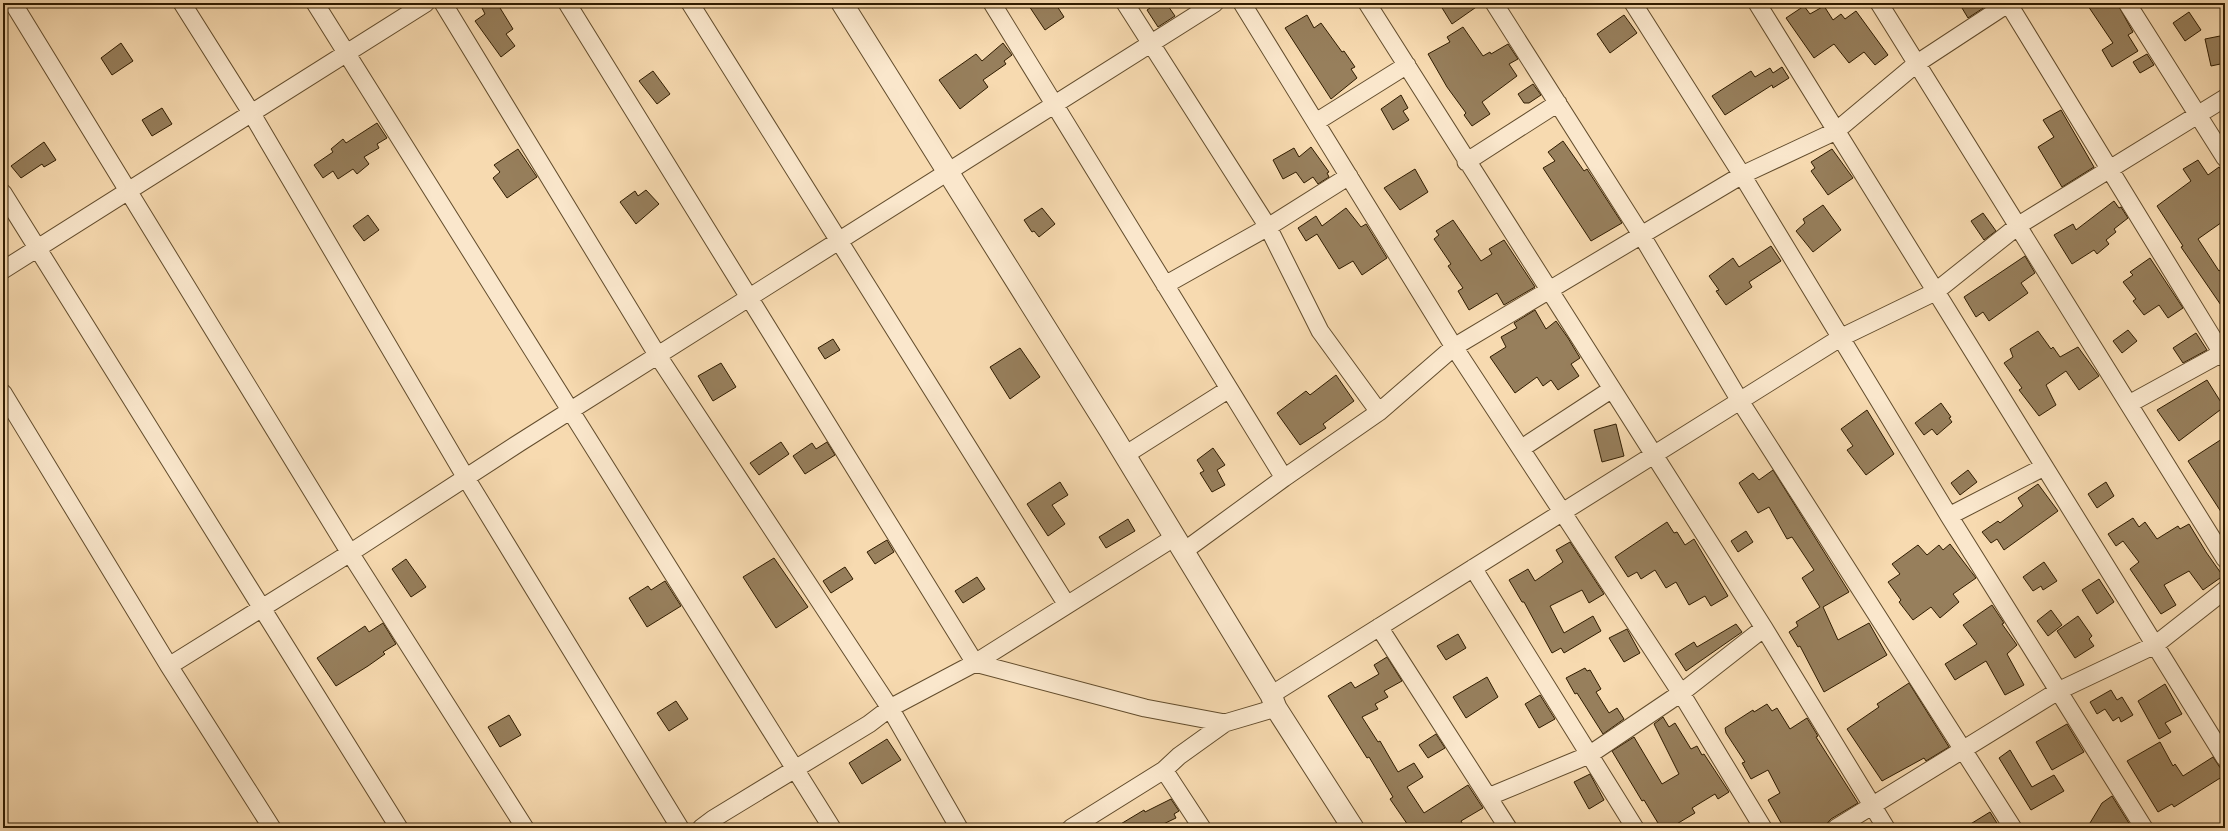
<svg xmlns="http://www.w3.org/2000/svg" width="2228" height="831" viewBox="0 0 2228 831" font-family="'Libre Bodoni',serif">
	<style>
		.building { fill: #977f5c; stroke: #301c00 }
		.lines { fill: none; stroke-linecap: round; stroke-linejoin: round }
		.minor-casing { stroke: #624c2c; stroke-width: 19 }
		.tertiary-casing { stroke: #624c2c; stroke-width: 23 }
		.minor { stroke: #fae7cc; stroke-width: 17 }
		.tertiary { stroke: #fae7cc; stroke-width: 21 }
	</style>
	<rect width="100%" height="100%" fill="#f7dab0"/>
	<filter id="stains"><feTurbulence type="fractalNoise" baseFrequency=".005" numOctaves="4"/><feColorMatrix values="0 0 0 0 .2 0 0 0 0 .09 0 0 0 0 .02 0 0 0 .5 -.17"/></filter>
	<radialGradient id="worn" r=".72"><stop offset=".6" stop-color="#630" stop-opacity="0"/><stop offset="1" stop-color="#630" stop-opacity=".3"/></radialGradient>
	<path class="building" d="M490 3H497L513 29 506 34 515 46 501 57 475 21 485 14 482 8Z
		M1027 3H1055L1064 17 1045 30Z
		M1157 3H1166L1175 16 1158 27 1147 10Z
		M1439 3H1482L1452 24Z
		M1959 3H1991L1968 18Z
		M2086 3H2117L2133 32 2128 35 2138 51 2112 67 2102 50 2113 43Z
		M1804 6 1810 14 1824 6 1833 20 1841 14 1845 19 1856 11 1888 55 1875 65 1864 52 1849 63 1834 44 1814 58 1786 18Z
		M2189 12 2201 30 2185 41 2173 23Z
		M1307 15 1314 28 1321 23 1342 52 1344 51 1355 67 1351 69 1357 78 1331 99 1285 28Z
		M1624 15 1637 33 1610 53 1597 34Z
		M1463 27 1483 56 1490 52 1491 54 1508 44 1518 59 1509 64 1517 76 1482 102 1490 114 1472 126 1464 115 1466 113 1447 87 1428 54 1450 42 1447 37Z
		M2225 35V63L2211 66 2205 39Z
		M121 43 133 61 112 75 101 58Z
		M1003 43 1012 55 1004 61 1006 64 983 80 988 87 960 109 939 80 976 54 982 61Z
		M2147 54 2154 65 2140 73 2133 62Z
		M1782 67 1789 78 1773 88 1772 85 1725 115 1712 96 1751 71 1755 77 1770 68 1773 73Z
		M653 71 670 94 657 104 639 81Z
		M1533 84 1541 95 1529 103H1524L1518 94Z
		M1401 95 1408 108 1403 111 1409 120 1393 130 1381 109Z
		M162 108 172 124 152 136 142 120Z
		M2061 110 2094 167 2062 187 2038 147 2054 137 2043 120Z
		M377 123 387 138 377 144 379 148 364 157 369 164 357 174 353 169 338 179 333 171 323 178 314 165 333 152 331 149 343 139 346 143Z
		M1563 141 1584 171 1587 169 1622 223 1591 241 1543 168 1555 161 1548 152Z
		M44 142 56 160 44 167 42 164 21 178 11 166Z
		M1311 147 1329 172 1327 173 1329 177 1318 184 1313 177 1304 183 1296 172 1283 179 1273 160 1294 148 1299 157Z
		M518 149 537 177 507 198 493 178 500 172 494 165Z
		M1832 149 1853 178 1828 195 1811 171 1815 168 1811 162Z
		M2198 160 2208 175 2219 167 2225 175V220L2198 239 2219 271 2225 266V311L2181 247 2183 246 2157 206 2191 181 2183 169Z
		M1415 169 1428 192 1400 210 1384 188Z
		M646 190 659 204 636 224 620 202 635 191 638 196Z
		M2114 201 2119 208 2121 207 2128 218 2114 229 2116 232 2106 240 2109 244 2097 254 2094 250 2072 264 2054 235 2073 224 2076 230Z
		M1823 205 1841 230 1813 252 1796 231 1805 223 1803 219Z
		M1042 208 1055 224 1039 237 1034 231 1032 232 1024 220Z
		M1346 208 1361 227 1366 224 1387 258 1362 275 1353 261 1339 269 1317 234 1306 241 1298 228 1316 216 1322 226Z
		M1983 213 1996 231 1984 240 1971 221Z
		M368 215 379 230 364 241 353 226Z
		M1453 220 1481 261 1492 254 1489 249 1504 240 1535 287 1504 305 1497 293 1469 310 1458 291 1463 288 1448 266 1451 264 1434 239 1439 235 1436 231Z
		M1771 246 1781 261 1749 282 1752 287 1726 305 1716 291 1719 290 1709 276 1733 258 1739 267Z
		M2025 256 2035 273 2021 283 2028 293 1989 321 1983 312 1976 317 1964 297Z
		M2150 258 2183 308 2168 318 2159 305 2144 315 2133 301 2136 299 2123 282 2133 275 2130 272Z
		M1535 310 1546 329 1556 321 1568 338 1580 358 1571 364 1579 376 1558 390 1551 380 1543 386 1537 377 1515 393 1490 357 1506 347 1501 337 1517 328 1514 323Z
		M2128 330 2137 341 2122 353 2113 341Z
		M2038 331 2051 349 2053 347 2060 357 2078 347 2099 376 2079 390 2066 371 2046 385 2056 405 2039 416 2019 390 2022 388 2004 363 2013 357 2010 349Z
		M2196 333 2207 350 2183 363 2173 348Z
		M833 339 840 350 825 359 818 348Z
		M1020 348 1040 377 1010 399 990 367Z
		M721 363 736 387 713 401 698 376Z
		M1336 375 1354 401 1323 424 1326 428 1300 445 1277 413 1306 391 1310 395Z
		M2207 380 2224 407 2179 441 2157 410Z
		M1941 403 1951 417 1949 418 1952 422 1937 435 1932 429 1924 435 1915 423Z
		M1867 410 1894 454 1866 475 1847 450 1853 446 1841 429Z
		M1616 424 1624 456 1602 462 1594 430Z
		M2225 437V518L2188 461Z
		M781 442 789 454 759 475 750 463Z
		M827 442 835 455 805 474 793 456 812 443 816 449Z
		M1213 448 1225 465 1217 470 1225 485 1212 492 1200 473 1204 471 1197 460Z
		M1773 470 1849 592 1823 607 1838 640 1869 623 1887 655 1824 692 1800 646 1798 647 1789 632 1798 626 1796 622 1820 607 1802 578 1814 570 1792 537 1787 539 1769 507 1758 513 1739 483 1753 473 1759 480Z
		M1968 470 1977 482 1960 495 1951 483Z
		M1060 482 1068 495 1052 505 1065 524 1048 536 1027 504Z
		M2106 482 2114 496 2097 508 2088 494Z
		M2038 484 2058 511 2004 550 1997 539 1991 543 1982 532 1998 521 2000 523 2023 506 2018 498Z
		M2133 518 2139 527 2145 522 2157 539 2178 526 2180 529 2189 524 2206 552 2223 576 2203 590 2189 571 2164 585 2176 605 2161 614 2130 569 2139 562 2123 541 2116 546 2108 534Z
		M1128 519 1135 531 1106 548 1099 537Z
		M1667 522 1674 533 1677 532 1685 545 1694 539 1728 596 1711 606 1705 596 1689 605 1676 582 1666 588 1655 570 1641 579 1637 572 1628 577 1615 557Z
		M1746 531 1753 542 1738 552 1731 541Z
		M887 540 894 552 875 564 867 552Z
		M1570 542 1604 594 1589 603 1582 590 1550 606 1564 633 1593 616 1601 631 1564 653 1561 648 1552 653 1524 602H1522L1509 580 1528 569 1535 581 1563 562 1556 550Z
		M1950 544 1976 578 1953 594 1959 602 1940 618 1931 607 1913 620 1899 602 1901 600 1888 582 1900 574 1892 564 1918 545 1927 555 1939 545 1943 550Z
		M774 558 808 607 776 628 743 577Z
		M406 559 426 587 411 597 392 569Z
		M2044 562 2057 581 2043 590 2041 586 2033 591 2023 577Z
		M845 567 853 579 831 593 823 581Z
		M977 577 985 589 963 603 955 591Z
		M2099 579 2114 602 2097 614 2082 590Z
		M665 581 681 606 647 627 629 598 648 586 651 590Z
		M1992 605 2004 623 2002 624 2017 645 2007 654 2024 685 2005 695 1986 661 1955 680 1945 664 1977 644 1963 625Z
		M2051 610 2062 625 2048 636 2037 621Z
		M2078 616 2092 636 2089 639 2094 646 2075 658 2057 631Z
		M383 623 396 644 383 652 385 654 368 666 336 686 317 658 365 626 369 632Z
		M1736 624 1742 632 1686 671 1675 654 1694 642 1697 647Z
		M1627 629 1640 653 1624 662 1609 638Z
		M1458 634 1466 648 1446 660 1437 646Z
		M1387 657 1402 681 1384 691 1388 697 1375 704 1378 709 1362 717 1378 742 1380 741 1398 772 1414 763 1423 777 1407 787 1424 813 1468 785 1483 808 1461 821 1465 828H1410L1390 799 1393 797 1369 757 1367 758 1328 696 1351 682 1355 688 1379 674 1374 665Z
		M1585 668 1587 671 1590 670 1601 689 1596 692 1609 713 1617 708 1624 719 1603 734 1577 693 1575 694 1566 678Z
		M1487 677 1498 697 1466 718 1453 697Z
		M1909 683 1949 747 1926 761 1924 758 1882 781 1847 729 1879 707 1877 704Z
		M2165 684 2182 714 2165 723 2171 732 2159 739 2138 701Z
		M2111 690 2117 700 2122 697 2133 715 2121 722 2119 717 2113 721 2105 709 2097 714 2090 702Z
		M1540 695 1555 719 1539 728 1525 704Z
		M676 701 688 719 669 731 657 713Z
		M1767 704 1772 711 1777 708 1790 729 1807 718 1818 736 1816 737 1858 803 1831 819 1823 828H1784L1768 800 1780 793 1768 770 1751 779 1742 763 1745 762 1726 733 1725 728 1753 710 1754 712Z
		M509 715 521 735 500 747 488 727Z
		M1663 717 1669 727 1675 723 1691 749 1697 746 1702 755 1704 754 1729 792 1718 799 1715 794 1692 808 1695 813 1670 828H1661L1644 800 1642 801 1612 751 1634 737 1662 784 1679 774 1654 724Z
		M2067 724 2084 752 2052 770 2036 742Z
		M1436 734 1445 748 1428 758 1419 745Z
		M887 739 901 760 862 784 849 763Z
		M2160 742 2173 766 2175 764 2183 776 2213 757 2225 775 2174 807 2172 804 2158 812 2127 761Z
		M2010 750 2032 787 2054 775 2064 791 2031 810 1999 758Z
		M1590 774 1604 800 1589 809 1574 782Z
		M2112 796 2132 828H2087L2102 803Z
		M1171 799 1179 811 1174 814 1176 818 1155 828H1114L1144 810 1145 812Z
		M1990 812 2000 828H1964Z"/>
	<g class="lines">
		<g class="minor-casing">
			<path id="minor" d="M13 3 350 553 525 828
				M182 3 252 114 466 478 680 828
				M315 3 832 828
				M443 3 658 356 890 708 959 828
				M567 3 975 663 1175 537
				M690 3 1067 605
				M992 3 1284 478
				M1125 3 1268 227 1320 331 1379 412
				M1242 3 1454 347 1681 693 1763 828
				M1367 3 1764 628 1886 828
				M1494 3 1642 236 1740 401 2013 828
				M1633 3 1742 175 1949 516 2144 828
				M1757 3 2225 758
				M1879 3 2225 559
				M2008 3 2225 358
				M2127 3 2225 158
				M1316 122 1407 65
				M1466 162 1558 103
				M3 193 399 828
				M3 270 426 3
				M1165 285 1268 227 1349 176
				M3 393 169 666 272 828
				M2129 404 2222 353
				M1522 448 1612 389
				M1125 455 1229 389
				M1949 516 2044 467
				M1184 551 1284 478 1379 412 1454 347 1742 175 1836 131 1916 64 2009 3
				M1473 568 1635 828
				M1379 627 1508 828
				M169 666 350 553 519 443 1215 3
				M1271 695 1840 338 1935 292 2019 225 2225 98
				M1164 770 1202 828
				M1488 797 1589 755 1681 693 1764 628
				M701 828 713 819 869 724 890 708 975 663 1145 708 1225 723
				M1071 828 1164 770 1179 756 1225 723 1276 708
				M1836 828 2058 691 2155 645 2225 590"/>
		</g>
		<g class="tertiary-casing">
			<path id="tertiary" d="M842 3 1109 429 1271 695 1276 708 1353 828"/>
		</g>
		<use href="#minor" class="minor"/>
		<use href="#tertiary" class="tertiary"/>
	</g>
	<rect width="2228" height="831" fill="none" stroke="#f7dab0" stroke-width="16"/>
	<rect x="4" y="4" width="2220" height="823" fill="none" stroke="#301c00" stroke-width="2"/>
	<rect x="8" y="8" width="2212" height="815" fill="none" stroke="#301c00"/>
	<rect width="100%" height="100%" filter="url(#stains)"/>
	<rect width="100%" height="100%" fill="url(#worn)"/>
</svg>
